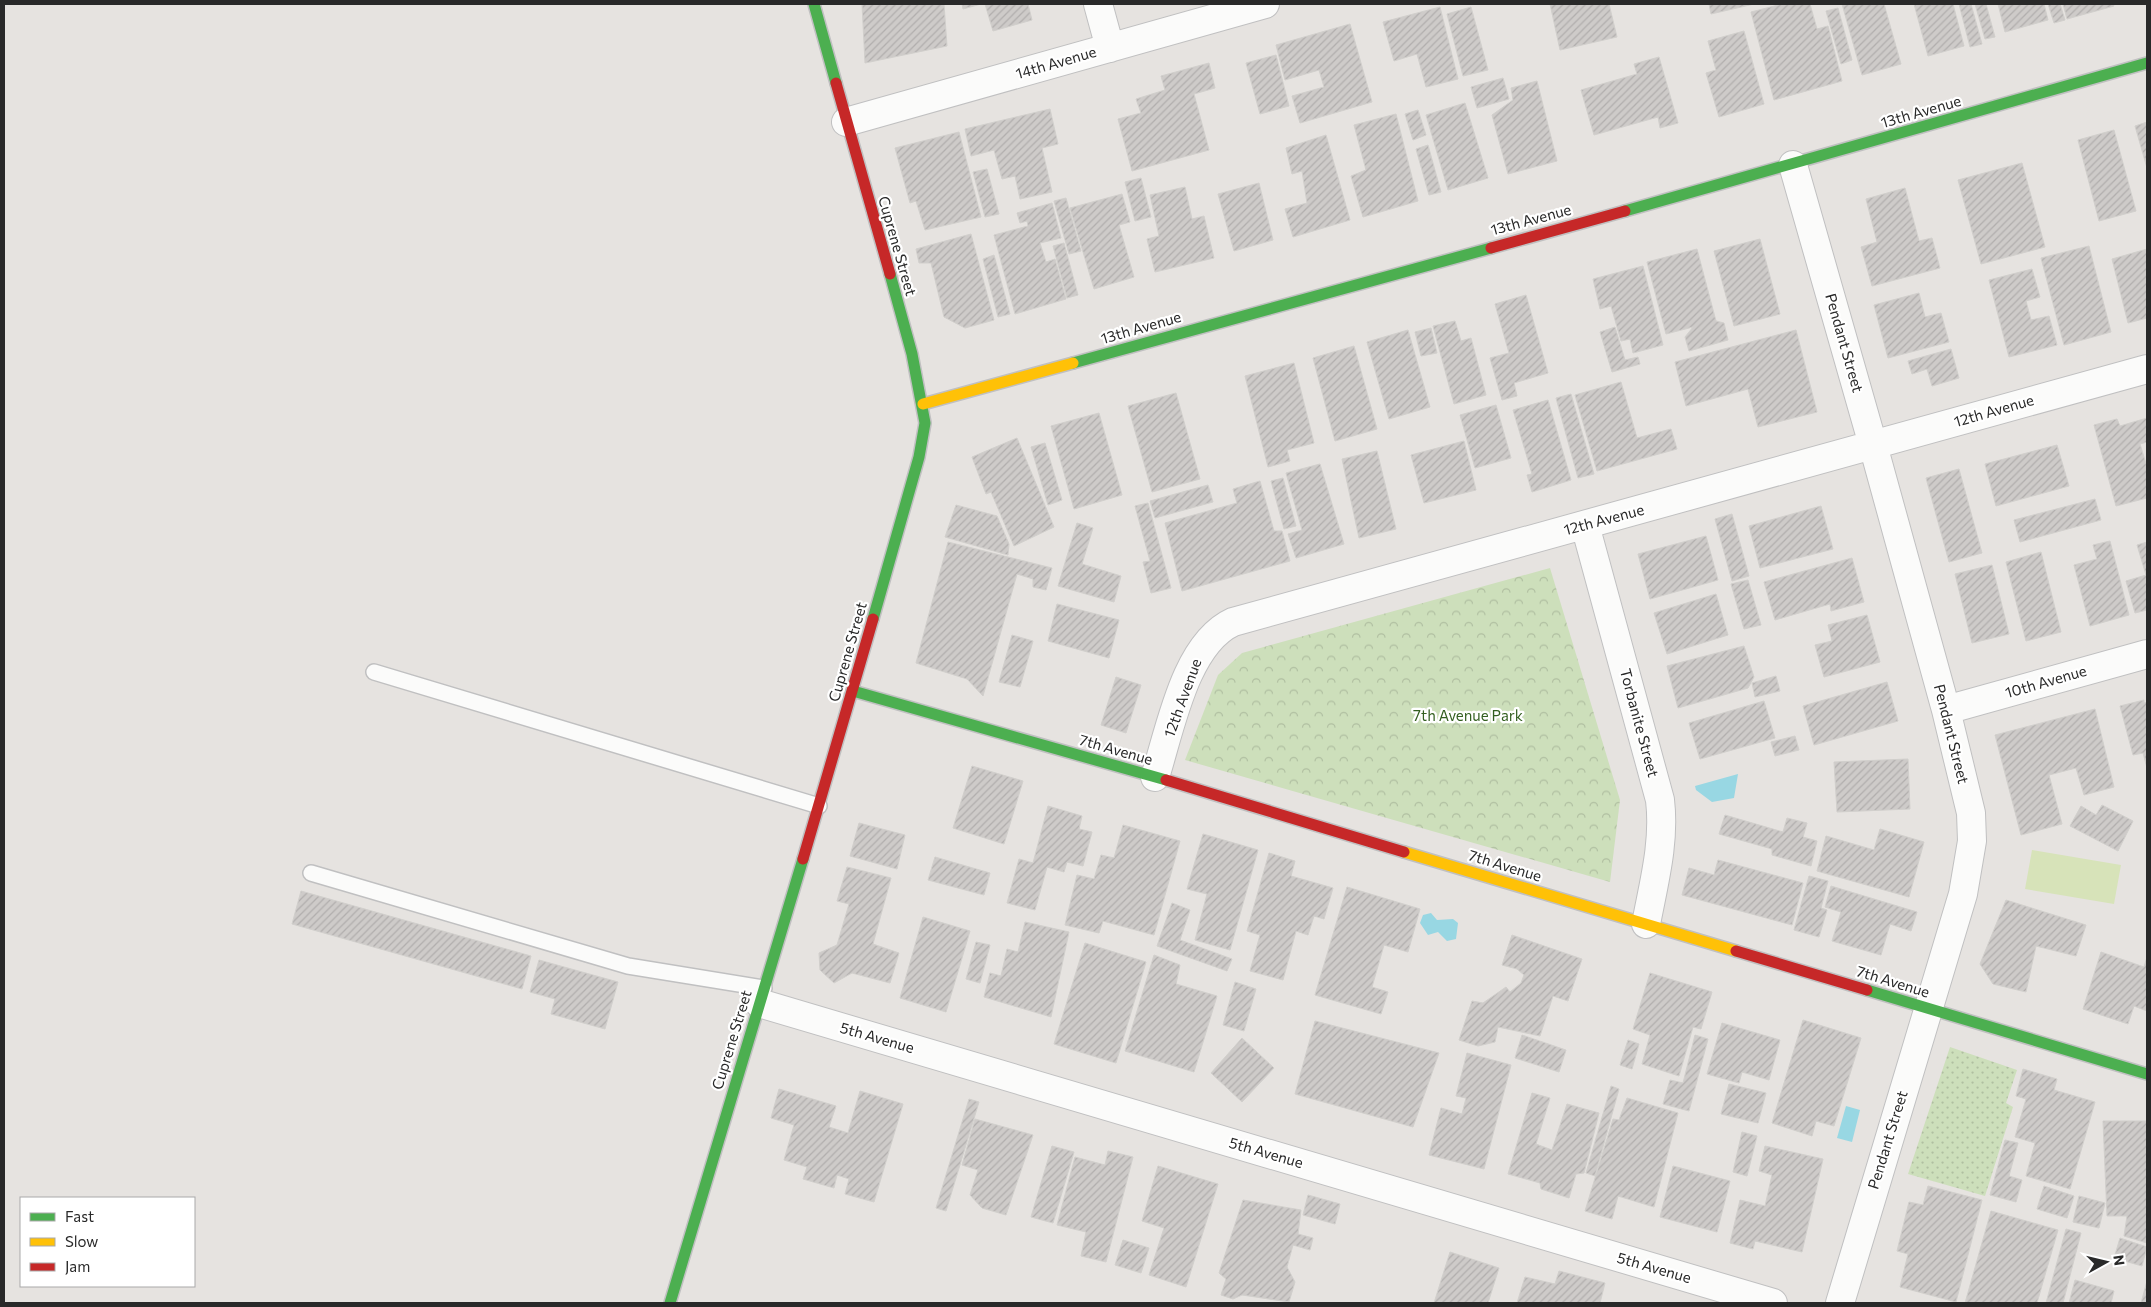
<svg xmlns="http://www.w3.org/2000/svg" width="2151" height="1307" viewBox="0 0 2151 1307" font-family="Commissioner,sans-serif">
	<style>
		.grass { fill: url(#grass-dots) }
		.park { fill: url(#park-crowns) }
		.pitch { fill: #d7e3b9 }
		.water { fill: #98d7e3 }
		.building { fill: url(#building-hatch); stroke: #d1cfcc }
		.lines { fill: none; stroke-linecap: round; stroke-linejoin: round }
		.lane-casing { stroke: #c0c0c1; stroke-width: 18 }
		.street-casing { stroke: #c0c0c1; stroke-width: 30 }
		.fast-casing { stroke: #c0c0c1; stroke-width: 14 }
		.slow-casing { stroke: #c0c0c1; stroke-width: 14 }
		.jam-casing { stroke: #c0c0c1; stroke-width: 14 }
		.lane { stroke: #fbfbfa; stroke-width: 15 }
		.street { stroke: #fbfbfa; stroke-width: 28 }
		.fast { stroke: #4caf50; stroke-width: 11 }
		.slow { stroke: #ffc107; stroke-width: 11 }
		.jam { stroke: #c62828; stroke-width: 11 }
		.labels { text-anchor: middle; stroke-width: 4.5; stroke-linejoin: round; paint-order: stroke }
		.street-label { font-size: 15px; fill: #292929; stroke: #fff }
		.park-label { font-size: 15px; fill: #335f20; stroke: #fff }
	</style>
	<defs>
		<pattern id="grass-dots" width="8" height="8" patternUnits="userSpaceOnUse" patternTransform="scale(1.25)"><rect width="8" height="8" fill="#cddfbb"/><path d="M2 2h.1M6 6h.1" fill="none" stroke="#b0bfa1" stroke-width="1.8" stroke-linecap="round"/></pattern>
		<pattern id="park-crowns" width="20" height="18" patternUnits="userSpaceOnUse" patternTransform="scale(1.25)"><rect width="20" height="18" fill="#cddfbb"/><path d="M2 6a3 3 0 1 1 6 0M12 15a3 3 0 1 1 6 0" fill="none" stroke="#b0bfa1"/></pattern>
		<pattern id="building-hatch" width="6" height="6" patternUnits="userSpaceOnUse" patternTransform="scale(1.25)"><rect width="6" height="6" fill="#cecbc9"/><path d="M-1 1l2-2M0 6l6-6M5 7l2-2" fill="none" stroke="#b1aead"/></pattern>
	</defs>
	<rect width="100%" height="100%" fill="#e6e3e0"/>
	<path class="grass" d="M1950 1047 2017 1070 2006 1103 2013 1107 1985 1196 1908 1174Z"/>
	<path class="park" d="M1550 568 1620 800 1610 882 1185 760 1218 675 1242 653Z"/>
	<path class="pitch" d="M2032 850 2121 865 2114 904 2025 889Z"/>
	<path class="water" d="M1738 774 1734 798 1712 802 1696 790 1695 786Z
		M1431 913 1437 920 1453 919 1458 923 1456 939 1447 941 1438 932 1428 935 1420 923 1423 915Z
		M1846 1106 1860 1110 1852 1142 1837 1138Z"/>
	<path class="building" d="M862 4H944L947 46 865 63Z
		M962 4H981L963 9Z
		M985 4H1028L1032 20 993 31Z
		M1550 4H1609L1617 37 1560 50Z
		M1709 4H1754L1711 14Z
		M1782 4H1810L1817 29 1828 26 1842 81 1774 100 1751 12Z
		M1842 4H1884L1901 64 1862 75Z
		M1914 4H1953L1964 46 1928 56Z
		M1959 4H1971L1982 44 1970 47Z
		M1975 4H1986L1995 37 1985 39Z
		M1998 4H2044L2048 20 2005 32Z
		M2048 4H2060L2065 20 2054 23Z
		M2063 4H2113L2114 6 2067 19Z
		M1440 7 1458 79 1426 87 1417 54 1394 61 1383 22Z
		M1471 7 1488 70 1463 76 1447 14Z
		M1838 8 1852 60 1841 64 1826 11Z
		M1350 24 1372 102 1300 123 1292 96 1324 87 1319 70 1285 80 1276 45Z
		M1744 31 1764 104 1719 117 1706 73 1716 70 1708 41Z
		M1276 55 1289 106 1260 114 1246 63Z
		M1659 57 1678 123 1660 128 1658 117 1594 135 1581 90 1637 74 1634 64Z
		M1209 63 1215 88 1194 94 1209 150 1132 171 1118 119 1141 113 1136 99 1165 90 1161 76Z
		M1503 78 1509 99 1477 108 1471 87Z
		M1537 81 1557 161 1508 174 1492 115 1513 100 1511 88Z
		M1465 103 1488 178 1448 190 1426 115Z
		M1050 109 1058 144 1042 148 1052 192 1020 199 1015 176 1002 179 994 150 971 156 965 129Z
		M1418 110 1426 135 1413 140 1405 114Z
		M1396 114 1418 201 1363 217 1351 176 1366 170 1354 125Z
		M2147 122V168L2135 126Z
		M2114 130 2136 211 2099 221 2078 140Z
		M959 132 981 217 925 230 916 201 910 203 895 148Z
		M1326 135 1350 220 1293 237 1285 209 1307 203 1302 171 1292 174 1286 148Z
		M1428 145 1441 192 1429 195 1416 149Z
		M2022 163 2045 247 1981 264 1958 180Z
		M987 169 999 214 985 217 973 172Z
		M1141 178 1151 217 1135 221 1125 182Z
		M1259 183 1273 240 1234 251 1218 194Z
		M1185 187 1192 219 1204 216 1214 258 1155 272 1147 239 1159 236 1150 195Z
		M1905 188 1919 241 1932 238 1940 268 1872 286 1861 247 1877 242 1866 199Z
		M1122 194 1130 222 1119 225 1134 277 1094 289 1070 208Z
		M1066 198 1081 251 1069 254 1054 201Z
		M1052 203 1061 238 1040 243 1046 262 1055 259 1066 299 1015 314 994 235 1028 226 1027 221 1020 223 1017 213Z
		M971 234 994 320 965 328 944 317 931 263H919L916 249Z
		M1760 239 1780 314 1734 326 1714 251Z
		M1064 243 1078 295 1067 298 1053 246Z
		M2089 246 2111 332 2064 345 2041 258Z
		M1697 249 1716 321 1724 323 1728 340 1689 351 1685 337 1693 327 1666 334 1647 262Z
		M2147 249V318L2128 323 2112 259Z
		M994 255 1010 314 998 317 983 259Z
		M1643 266 1663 345 1633 353 1630 339 1621 341 1611 306 1600 309 1593 279Z
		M2032 269 2040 297 2026 301 2031 320 2049 316 2057 345 2009 357 1989 280Z
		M1919 293 1925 317 1941 313 1949 342 1888 358 1874 305Z
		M1526 295 1548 373 1514 383 1517 396 1502 400 1490 358 1509 353 1495 304Z
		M1455 321 1461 341 1471 338 1486 395 1454 404 1433 326Z
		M1615 327 1625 360 1638 357 1640 364 1612 372 1600 332Z
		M1431 328 1437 353 1421 356 1415 332Z
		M1408 330 1430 407 1389 419 1367 342Z
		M1796 330 1817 412 1758 427 1748 389 1686 406 1675 362Z
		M1354 346 1377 429 1335 441 1313 358Z
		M1951 349 1959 378 1932 386 1927 369 1912 374 1908 361Z
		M1294 363 1314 443 1287 450 1290 461 1268 467 1245 376Z
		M1621 382 1637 438 1671 429 1677 449 1597 471 1575 395Z
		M1176 393 1200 479 1152 492 1128 406Z
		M1571 394 1594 474 1578 478 1556 398Z
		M1548 400 1571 480 1532 492 1527 475 1532 474 1513 410Z
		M1496 405 1511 458 1475 468 1460 415Z
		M1099 413 1122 495 1074 509 1051 426Z
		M2147 418V442L2140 444 2147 467V498L2116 506 2094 425 2117 419 2120 426Z
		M1017 438 1054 527 1014 546 991 492 986 494 972 457Z
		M1464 441 1476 490 1424 503 1411 455Z
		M1045 443 1062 500 1048 505 1031 447Z
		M2057 445 2069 486 1996 506 1985 464Z
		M1377 451 1396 529 1359 538 1342 459Z
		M1320 464 1344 544 1296 558 1288 534 1302 530 1286 473Z
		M1959 469 1982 553 1949 562 1926 478Z
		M1283 478 1296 526 1284 529 1271 481Z
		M1260 481 1274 531H1282L1290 561 1182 591 1165 523 1237 503 1233 489Z
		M1208 485 1213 502 1155 518 1150 501Z
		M2095 499 2101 520 2020 542 2014 520Z
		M1148 503 1171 588 1151 593 1143 562 1150 561 1135 506Z
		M956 505 997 516 1009 544 1008 555 945 537Z
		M1821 506 1833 549 1760 568 1749 526Z
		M1732 514 1749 576 1732 581 1715 519Z
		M1077 523 1093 528 1082 564 1121 576 1114 602 1058 586Z
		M1706 536 1718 580 1650 599 1638 554Z
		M2110 541 2129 615 2090 626 2074 565 2097 559 2093 545Z
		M948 542 1052 568 1046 590 1033 587V579L1017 574 983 696 967 679 916 663Z
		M2147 542V610L2135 613 2126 581 2146 575 2137 545Z
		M2041 552 2061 632 2026 641 2006 562Z
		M1852 558 1864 602 1831 611 1830 604 1775 620 1764 582Z
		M1992 565 2009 634 1972 643 1955 574Z
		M1748 580 1761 625 1744 629 1731 584Z
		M1716 594 1728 635 1667 654 1654 613Z
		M1057 604 1119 620 1109 658 1048 641Z
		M1867 615 1880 662 1824 677 1815 645 1832 641 1828 625Z
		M1012 635 1033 641 1020 687 999 682Z
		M1744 646 1754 677 1748 688 1678 708 1667 666Z
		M1776 676 1780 691 1755 697 1752 683Z
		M1116 677 1141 685 1126 733 1101 725Z
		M1887 682 1898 721 1814 745 1803 706Z
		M2144 700V703L2147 702V768L2143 753 2133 755 2120 706Z
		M1764 701 1775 738 1700 759 1689 723Z
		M2095 709 2114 787 2084 795 2076 768 2049 775 2062 824 2021 835 1995 735Z
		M1795 736 1799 750 1775 756 1771 742Z
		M1908 759 1910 809 1837 812 1834 762Z
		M972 766 1023 781 1004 844 953 828Z
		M2102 805 2133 821 2118 851 2070 826 2081 806 2096 815Z
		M1048 806 1082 816 1079 829 1092 832 1083 866 1067 862 1064 872 1047 867 1035 910 1007 903 1019 859 1033 863Z
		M1725 815 1783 832 1787 818 1807 823 1803 837 1817 841 1811 866 1772 855V849L1719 834Z
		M859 823 905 835 897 869 850 856Z
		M1123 825 1180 841 1154 935 1103 921 1099 933 1065 925 1077 875 1094 879 1101 855 1114 858Z
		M1880 829 1924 842 1909 897 1817 871 1826 836 1874 850Z
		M1203 834 1258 850 1230 950 1195 940 1207 894 1187 889Z
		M1269 853 1295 861 1291 876 1333 888 1324 919 1314 916 1308 935 1296 931 1283 980 1250 971 1260 935 1247 931Z
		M935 857 990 873 984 895 928 880Z
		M1718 860 1803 883 1792 925 1682 895 1689 868 1714 875Z
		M847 867 891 878 873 944 899 953 890 983 852 973 834 983 820 970 819 953 837 945 849 904 837 901Z
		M1809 876 1828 881 1821 908 1827 910 1819 937 1794 930Z
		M1831 886 1917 912 1911 931 1890 924 1881 955 1832 941 1841 912 1825 907Z
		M1347 887 1420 909 1408 952 1384 945 1372 987 1388 992 1381 1014 1315 995Z
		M301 891 531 956 522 989 292 924Z
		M2006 900 2086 925 2076 956 2036 946 2026 992 1993 984 1980 964Z
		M1172 903 1190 910 1180 940 1232 959 1227 971 1157 946Z
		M923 917 970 931 946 1012 900 998Z
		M1025 922 1069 932 1051 1017 984 997 990 973 1001 976 1007 949 1018 952Z
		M1512 935 1582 959 1568 1001 1553 996 1540 1036 1498 1027 1495 1042 1478 1046 1459 1040 1472 1001 1483 1003 1506 987 1510 992 1521 983 1524 975 1517 969 1502 965Z
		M976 942 990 945 980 983 966 979Z
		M1085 943 1146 962 1116 1063 1054 1044Z
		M2101 952 2144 967 2147 957V1011L2134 1006 2128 1024 2083 1009Z
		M1154 955 1180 965 1176 984 1217 996 1194 1072 1125 1051Z
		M539 960 618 982 605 1029 551 1014 555 999 530 992Z
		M1650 973 1712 992 1701 1029 1693 1027 1679 1076 1642 1064 1650 1035 1633 1029Z
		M1235 982 1256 989 1244 1031 1223 1025Z
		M1803 1020 1861 1038 1834 1126 1816 1121 1812 1136 1772 1123Z
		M1315 1021 1439 1053 1413 1127 1295 1094Z
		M1722 1023 1780 1040 1769 1080 1742 1072 1739 1083 1707 1074Z
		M1522 1035 1566 1050 1559 1072 1515 1058Z
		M1695 1035 1708 1039 1689 1111 1663 1104 1670 1080 1683 1083Z
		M1242 1038 1274 1068 1242 1102 1211 1073Z
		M1628 1040 1639 1044 1632 1069 1620 1065Z
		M1467 1053 1511 1065 1484 1169 1429 1155 1441 1108 1462 1114 1466 1098 1456 1096Z
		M2023 1069 2057 1079 2054 1090 2095 1102 2070 1189 2026 1176 2035 1143 2015 1137 2026 1099 2016 1096Z
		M1729 1084 1766 1093 1758 1123 1721 1114Z
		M1611 1086 1619 1089 1595 1176 1586 1173Z
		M779 1089 836 1106 829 1127 848 1133 860 1091 903 1104 874 1202 845 1194 849 1179 837 1175 834 1188 803 1179 807 1167 784 1160 794 1125 771 1118Z
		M1532 1093 1550 1098 1536 1144 1552 1150 1567 1104 1599 1113 1584 1173 1576 1174 1569 1198 1541 1189 1540 1183 1508 1174Z
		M1627 1098 1678 1113 1654 1207 1618 1196 1612 1219 1585 1211 1613 1119 1619 1120Z
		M969 1099 979 1102 946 1211 936 1208Z
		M975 1119 1033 1135 1006 1215 982 1208 970 1195 978 1170 962 1165Z
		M2103 1121H2147V1243L2124 1236 2127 1216H2107Z
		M1742 1132 1757 1136 1747 1176 1733 1172Z
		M2005 1140 2018 1143 2009 1176 2022 1180 2016 1202 1990 1195Z
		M1052 1146 1074 1152 1053 1223 1031 1217Z
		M1765 1146 1823 1159 1802 1252 1755 1241 1753 1249 1730 1243 1740 1200 1765 1206 1772 1175 1759 1171Z
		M1108 1151 1133 1157 1106 1262 1081 1256 1086 1232 1057 1225 1075 1157 1105 1165Z
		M1158 1166 1218 1184 1186 1287 1149 1275 1164 1228 1142 1221Z
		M1673 1166 1730 1181 1717 1232 1660 1217Z
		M1928 1186 1982 1200 1956 1302 1900 1287 1908 1254 1897 1251 1909 1202 1923 1205Z
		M2044 1186 2074 1196 2067 1218 2037 1209Z
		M1308 1195 1340 1204 1335 1224 1303 1215Z
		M2079 1196 2105 1203 2099 1228 2073 1222Z
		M1243 1200 1301 1210 1298 1234 1313 1238 1310 1250 1293 1245 1287 1267 1295 1282 1289 1302 1242 1295 1233 1299 1221 1295 1226 1279 1219 1273Z
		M1991 1211 2058 1230 2037 1303H1965Z
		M2066 1229 2081 1233 2063 1303H2046Z
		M2120 1238 2147 1247 2142 1266 2114 1258Z
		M1123 1240 1149 1248 1141 1273 1115 1265Z
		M1450 1252 1499 1268 1488 1303H1434Z
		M1559 1271 1605 1283 1600 1303H1517L1525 1277 1555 1284Z
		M2075 1280 2114 1291 2111 1303H2069Z
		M2147 1281V1303H2141Z"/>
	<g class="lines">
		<g class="lane-casing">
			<path id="lane" d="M374 672 819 806
				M311 873 628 966 764 988"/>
		</g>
		<g class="street-casing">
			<path id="street" d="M1098 4 1110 48
				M846 122 1265 4
				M1793 165 1873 445 1946 710 1971 813 1972 841 1963 894 1840 1303
				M1585 525 1660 800C1665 842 1654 882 1646 924
				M1946 710 2147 654
				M1155 777C1170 730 1185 644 1233 622L2147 369
				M759 1003 1773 1303"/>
		</g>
		<g class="fast-casing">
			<path id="fast" d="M814 4 836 83
				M1625 211 2147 63
				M1073 363 1491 248
				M873 619 919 457 925 423 912 354 890 274
				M853 691 1166 780
				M1867 990 2147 1074
				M670 1303 803 859"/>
		</g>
		<g class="slow-casing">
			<path id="slow" d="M923 404 1073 363
				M1404 852 1736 951"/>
		</g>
		<g class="jam-casing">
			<path id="jam" d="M836 83 890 274
				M1491 248 1625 211
				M1166 780 1404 852
				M803 859 873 619
				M1736 951 1867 990"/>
		</g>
		<use href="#lane" class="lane"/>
		<use href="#street" class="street"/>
		<use href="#fast" class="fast"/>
		<use href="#slow" class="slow"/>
		<use href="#jam" class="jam"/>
	</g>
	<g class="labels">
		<g class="street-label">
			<text transform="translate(1056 63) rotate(-16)" y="5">14th Avenue</text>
			<text transform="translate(1921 112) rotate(-16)" y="5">13th Avenue</text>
			<text transform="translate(1531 220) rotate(-15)" y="5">13th Avenue</text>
			<text transform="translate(897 246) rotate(74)" y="5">Cuprene Street</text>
			<text transform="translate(1141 328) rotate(-16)" y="5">13th Avenue</text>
			<text transform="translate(1844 343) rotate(74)" y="5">Pendant Street</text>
			<text transform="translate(1994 411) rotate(-16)" y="5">12th Avenue</text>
			<text transform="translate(1604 520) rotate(-15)" y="5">12th Avenue</text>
			<text transform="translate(848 652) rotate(-74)" y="5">Cuprene Street</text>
			<text transform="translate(2046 682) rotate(-16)" y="5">10th Avenue</text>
			<text transform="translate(1183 698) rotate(-70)" y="5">12th Avenue</text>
			<text transform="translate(1639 723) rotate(75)" y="5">Torbanite Street</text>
			<text transform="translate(1951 734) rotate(76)" y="5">Pendant Street</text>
			<text transform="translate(1116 750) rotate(16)" y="5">7th Avenue</text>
			<text transform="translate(1505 866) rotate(17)" y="5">7th Avenue</text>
			<text transform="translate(1893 982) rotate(17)" y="5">7th Avenue</text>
			<text transform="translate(877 1038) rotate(16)" y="5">5th Avenue</text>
			<text transform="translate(732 1040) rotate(-73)" y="5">Cuprene Street</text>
			<text transform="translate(1888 1140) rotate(-73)" y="5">Pendant Street</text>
			<text transform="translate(1266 1153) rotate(16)" y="5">5th Avenue</text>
			<text transform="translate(1654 1268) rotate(16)" y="5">5th Avenue</text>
		</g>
		<g class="park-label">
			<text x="1468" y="721">7th Avenue Park</text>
		</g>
	</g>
	<rect width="2151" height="1307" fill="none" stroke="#292929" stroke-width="10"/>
	<rect x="20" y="1197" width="175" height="90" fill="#ffffff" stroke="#a9a9a9"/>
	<rect x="30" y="1213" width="25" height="8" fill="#4caf50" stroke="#a9a9a9"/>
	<text x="65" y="1222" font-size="15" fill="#292929">Fast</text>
	<rect x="30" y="1238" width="25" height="8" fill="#ffc107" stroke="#a9a9a9"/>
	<text x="65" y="1247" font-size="15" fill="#292929">Slow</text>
	<rect x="30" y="1263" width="25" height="8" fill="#c62828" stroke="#a9a9a9"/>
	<text x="65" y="1272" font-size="15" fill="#292929">Jam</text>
	<g transform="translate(2106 1262) rotate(82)" stroke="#ffffff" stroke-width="4" paint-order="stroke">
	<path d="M0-4L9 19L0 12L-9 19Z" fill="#292929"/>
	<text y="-8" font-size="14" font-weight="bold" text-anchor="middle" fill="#292929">N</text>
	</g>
</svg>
